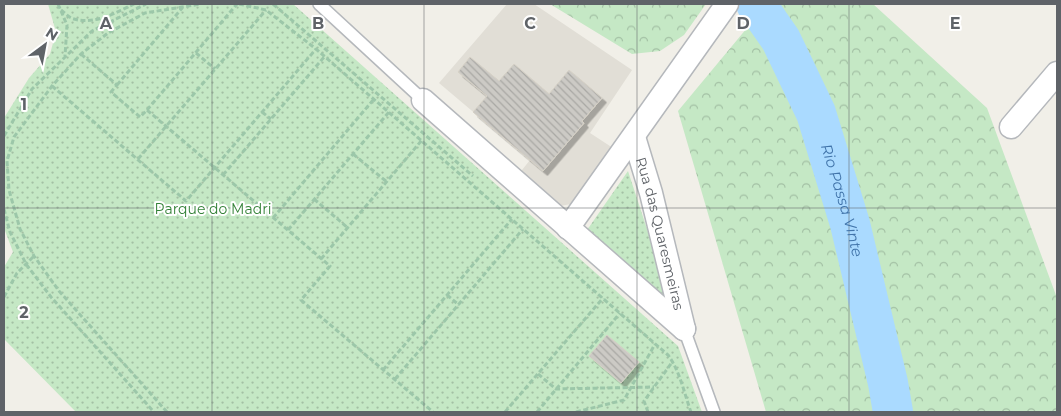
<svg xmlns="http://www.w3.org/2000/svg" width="1061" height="416" viewBox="0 0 1061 416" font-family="Montserrat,sans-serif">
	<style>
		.education { fill: #e1ded6 }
		.forest { fill: url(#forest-crowns) }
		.park { fill: url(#park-dots) }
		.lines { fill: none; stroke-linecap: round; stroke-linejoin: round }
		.river { stroke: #aadaff; stroke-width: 40 }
		.building { fill: url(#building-back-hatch); stroke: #d6d1c6; filter: url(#shadow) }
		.lane-casing { stroke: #b5b8bc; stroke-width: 14 }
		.street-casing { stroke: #b5b8bc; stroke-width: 25 }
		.path { stroke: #9cc7a9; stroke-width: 3; stroke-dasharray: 5 2.5; stroke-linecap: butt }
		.lane { stroke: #fff; stroke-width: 11 }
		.street { stroke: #fff; stroke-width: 22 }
		.grid { fill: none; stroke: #5f6368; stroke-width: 1; stroke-opacity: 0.55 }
		.labels { text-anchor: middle; stroke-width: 4; stroke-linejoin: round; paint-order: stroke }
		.park-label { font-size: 14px; fill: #348238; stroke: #fff }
		.street-label { font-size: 14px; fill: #5f6368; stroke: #fff }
		.water-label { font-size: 15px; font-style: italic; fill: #4174aa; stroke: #fff }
		.grid-label { font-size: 16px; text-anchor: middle; font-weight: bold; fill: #5f6368; stroke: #fff; stroke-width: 4; stroke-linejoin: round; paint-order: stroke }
	</style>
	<defs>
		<pattern id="forest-crowns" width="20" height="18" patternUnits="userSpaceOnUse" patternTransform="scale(1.25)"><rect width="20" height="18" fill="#c5e8c5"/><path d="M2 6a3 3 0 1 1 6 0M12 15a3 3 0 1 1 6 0" fill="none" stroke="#a3c0a4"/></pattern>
		<pattern id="park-dots" width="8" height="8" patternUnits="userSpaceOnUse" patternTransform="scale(1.25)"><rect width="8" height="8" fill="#c5e8c5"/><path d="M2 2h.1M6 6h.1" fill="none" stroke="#a3c0a4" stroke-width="1.8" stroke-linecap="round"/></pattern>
		<pattern id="building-back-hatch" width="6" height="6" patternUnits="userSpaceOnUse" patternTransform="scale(1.25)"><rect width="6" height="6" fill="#cccac5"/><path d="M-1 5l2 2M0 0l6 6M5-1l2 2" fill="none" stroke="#a9a8a4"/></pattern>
		<filter id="shadow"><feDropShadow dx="4.5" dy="4.5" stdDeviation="0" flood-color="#0004"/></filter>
	</defs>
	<rect width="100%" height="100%" fill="#f1efe8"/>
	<path class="education" d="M507 4H534L632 70 590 133 613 148 580 198 571 204 560 206 518 175 530 160 439 83Z"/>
	<path class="forest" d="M550 4H706L684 35 660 51 632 54Z
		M767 4H873L987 108 1057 298V412H766L678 111Z"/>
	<path class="park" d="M48 4H293L678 346 702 412H76L4 339V267L13 252 4 228V118L29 78 50 54 56 32Z
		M628 171 664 281 666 294 661 298 585 233Z"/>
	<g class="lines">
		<path class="river" id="s1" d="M756 4 781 40 816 113 850 224 888 383 893 412"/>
	</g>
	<path class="building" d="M470 57 499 81 514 64 549 94 569 70 602 98 582 121 584 123 543 171 473 112 487 96 458 72Z
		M607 335 639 362 621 383 589 356Z"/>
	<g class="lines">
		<g class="lane-casing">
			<path id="lane" d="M319 4 423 100
				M684 329 714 412"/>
		</g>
		<g class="street-casing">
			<g id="street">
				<path d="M423 100 684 329"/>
				<path d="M1011 127 1057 73"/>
				<path id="s2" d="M634 137 651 193 684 329"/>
				<path d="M568 228 727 4"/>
			</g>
		</g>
		<path class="path" d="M58 4 67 25 65 56
			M239 4 266 10 316 49 668 355C680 371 684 393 691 412
			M273 4 473 176
			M61 10C65 13 69 18 74 19 95 25 115 13 134 4
			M196 53 215 69
			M81 54 117 85 111 92 140 117 147 110 330 266 301 300 433 412
			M117 85 183 7
			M52 86 186 201 316 49
			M147 110 237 4
			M262 112 271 119
			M4 136 32 89 92 31 146 4
			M353 154 387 182
			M138 159 266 10
			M223 175 325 56
			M314 199 348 228
			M4 209 10 232 26 264 51 297 154 412
			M273 218 374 99
			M288 230 389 112
			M321 259 422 140
			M447 295 459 305
			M4 297 17 273 34 256
			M383 370 512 219
			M538 374 556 389 654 387
			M395 379 523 229
			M167 412 59 291 34 256 20 229 9 190 7 161 14 137 52 86 81 54 108 33 145 13 201 4
			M505 412 603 298
			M537 412 620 313
			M576 412 624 400 655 344
			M648 412 644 401 673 361"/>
		<use href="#lane" class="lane"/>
		<use href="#street" class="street"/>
	</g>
	<path class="grid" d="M212 4V412M424 4V412M637 4V412M849 4V412M4 208H1057"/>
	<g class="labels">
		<g class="park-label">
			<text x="213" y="214">Parque do Madri</text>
		</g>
		<g class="street-label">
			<text dy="5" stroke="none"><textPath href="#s2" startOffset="100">Rua das Quaresmeiras</textPath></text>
		</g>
		<g class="water-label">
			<text dy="5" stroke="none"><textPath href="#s1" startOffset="216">Rio Passa Vinte</textPath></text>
		</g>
	</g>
	<g class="grid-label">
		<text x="106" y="29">A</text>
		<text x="318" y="29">B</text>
		<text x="530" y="29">C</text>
		<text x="743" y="29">D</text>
		<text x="955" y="29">E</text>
		<text x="24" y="110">1</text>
		<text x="24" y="318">2</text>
	</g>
	<rect width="1061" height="416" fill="none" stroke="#5f6368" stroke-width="10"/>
	<g transform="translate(45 45) rotate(32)" stroke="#ffffff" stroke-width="4" paint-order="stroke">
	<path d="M0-4L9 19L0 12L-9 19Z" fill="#5f6368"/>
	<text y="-8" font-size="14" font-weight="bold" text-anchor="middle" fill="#5f6368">N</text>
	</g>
</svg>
